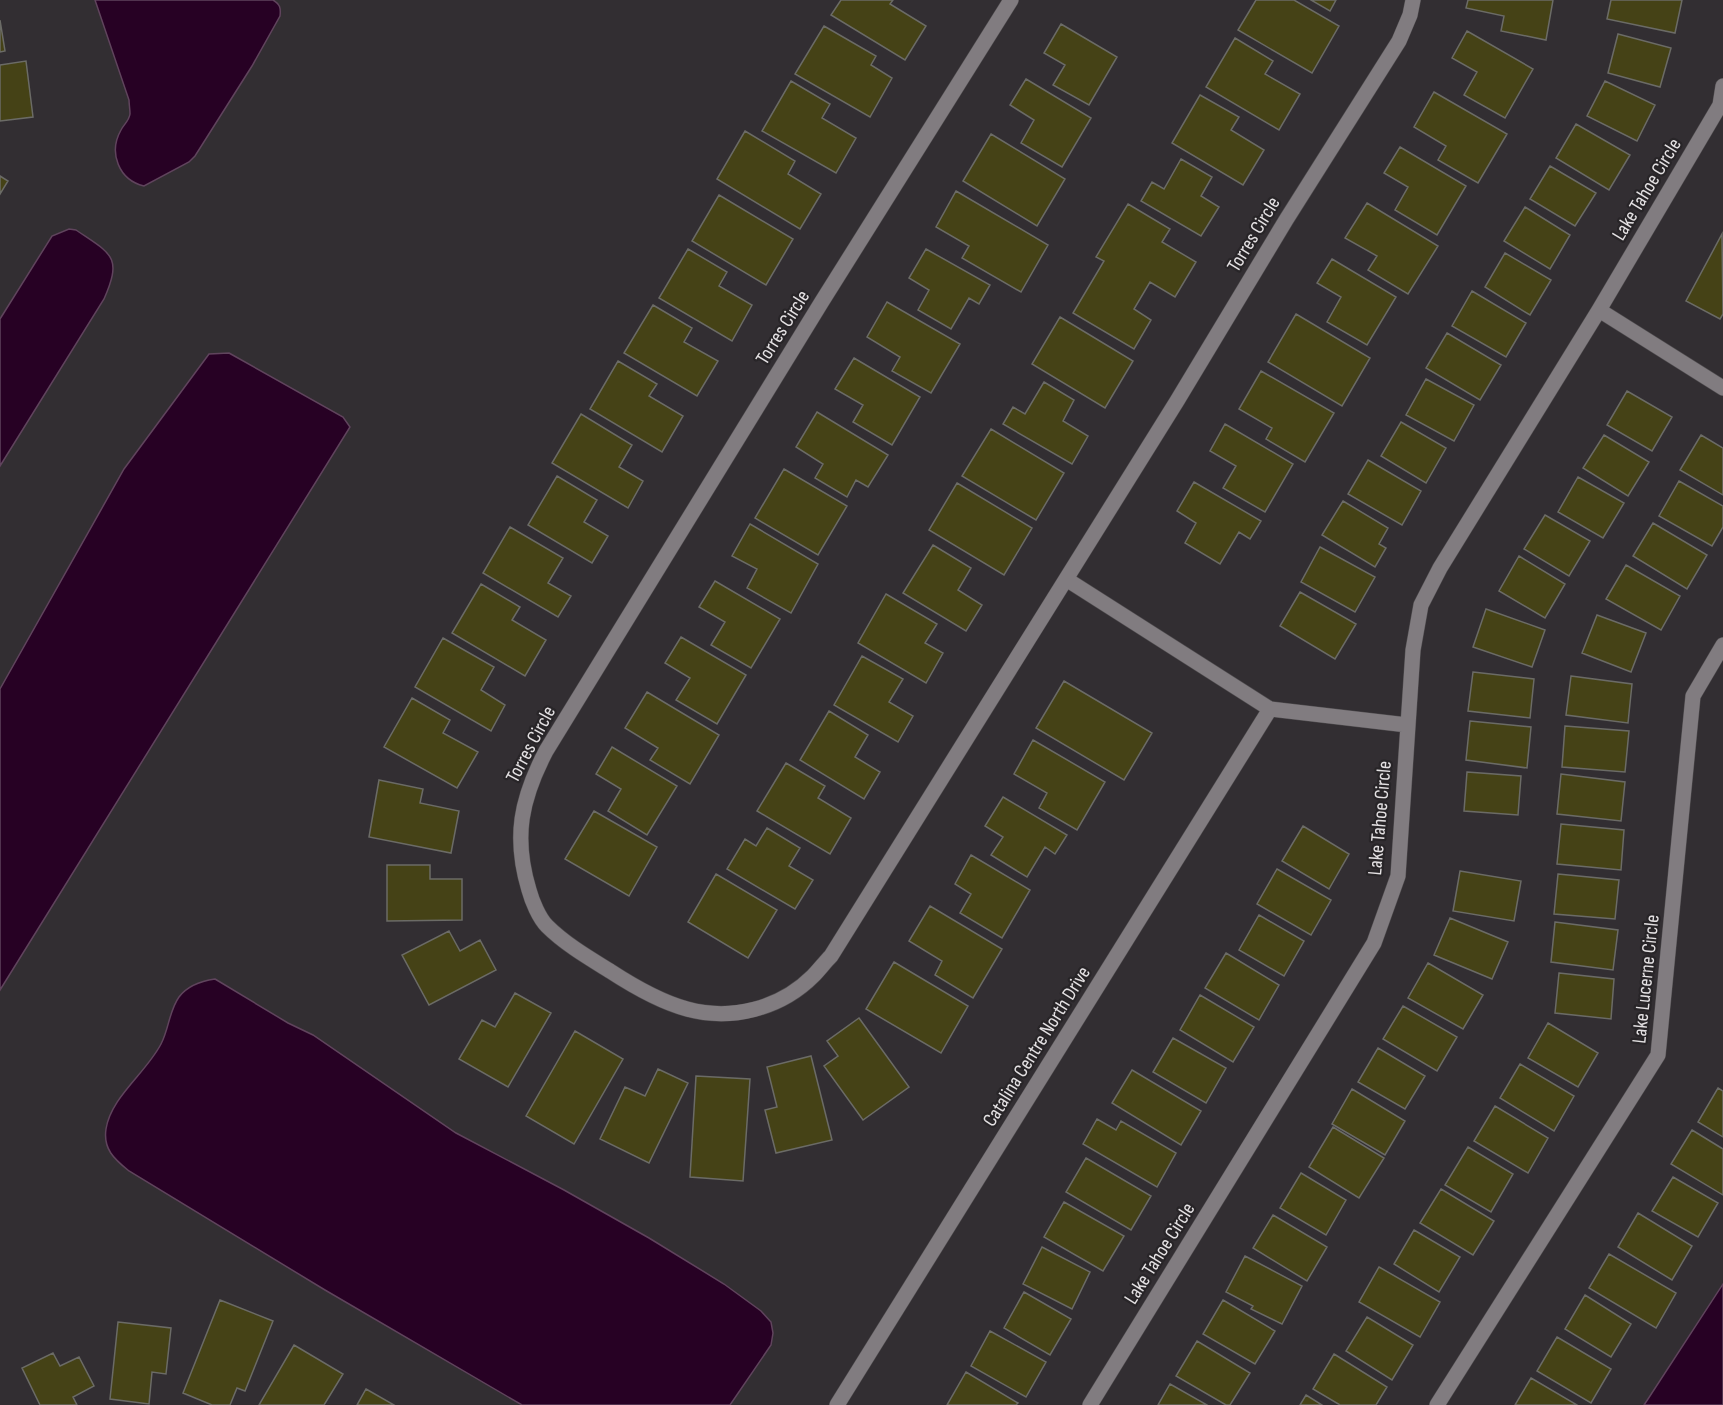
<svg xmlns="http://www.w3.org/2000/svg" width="1723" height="1405" viewBox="0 0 1723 1405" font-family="'Sofia Sans Condensed',sans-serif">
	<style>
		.water { fill: #270124; stroke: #60445d; stroke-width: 1.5 }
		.building { fill: #454216; stroke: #6b6b66; stroke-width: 1.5 }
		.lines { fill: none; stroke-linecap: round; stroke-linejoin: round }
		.minor-casing { stroke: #4f4c4e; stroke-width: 16 }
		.minor { stroke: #817c80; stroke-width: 15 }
		.labels { text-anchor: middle; stroke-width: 4.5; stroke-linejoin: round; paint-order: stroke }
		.street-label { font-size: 20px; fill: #e4e1e3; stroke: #282528 }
	</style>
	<rect width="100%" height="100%" fill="#322e32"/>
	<path class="water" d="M95 0H273C280 4 281 8 280 16L252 66 195 156 189 162 144 186C119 180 108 153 121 130 124 124 129 121 130 114 130 109 129 104 129 100Z
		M69 229 76 230C111 254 123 256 104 299L0 466V319L52 236Z
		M229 353 343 417 350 427 0 990V689L124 469 209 354Z
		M215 979 288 1023 313 1035 456 1133 564 1190 649 1238 724 1284 761 1311 771 1322 773 1333 771 1345 730 1405H522L325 1290 129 1171C114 1159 103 1149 106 1129 111 1097 146 1073 161 1044 169 1029 169 1011 179 997 188 985 201 981 215 979Z
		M1723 1284V1405H1644L1648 1399Z"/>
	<path class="building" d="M841 0H893L890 4 926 26 905 60 831 15Z
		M1256 0H1294L1339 26 1312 73 1238 30Z
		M1311 0H1336L1330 11Z
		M1468 0H1553L1546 40 1501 31 1504 16 1466 8Z
		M1611 0H1682L1675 33 1607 19Z
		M0 20 5 51 0 52Z
		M1061 24 1117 57 1089 105 1053 85 1065 65 1044 53Z
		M824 26 876 56 871 65 892 78 870 117 795 74Z
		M1467 31 1533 69 1505 118 1464 95 1477 72 1452 58Z
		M1618 34 1671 48 1660 87 1608 73Z
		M1235 38 1273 61 1265 74 1300 94 1279 130 1206 87Z
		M26 61 33 117 0 121V65Z
		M1026 79 1091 118 1062 167 1021 143 1034 120 1010 105Z
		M791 81 830 104 822 118 856 138 836 173 762 131Z
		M1605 81 1655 105 1637 141 1587 116Z
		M1434 92 1507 134 1478 183 1438 160 1446 146 1414 127Z
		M1200 95 1239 117 1231 130 1264 150 1243 185 1172 143Z
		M1576 124 1630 155 1609 190 1556 158Z
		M745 131 795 161 788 174 821 194 800 229 717 179Z
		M991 134 1065 179 1037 226 963 181Z
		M1400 147 1466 186 1437 235 1395 210 1408 187 1384 173Z
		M1181 159 1212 177 1201 196 1219 207 1201 236 1141 201 1152 182 1164 189Z
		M1550 166 1596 193 1575 226 1530 199Z
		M0 176 8 181 0 194Z
		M956 191 1048 245 1021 292 962 258 969 246 936 227Z
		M719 195 793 239 766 285 692 241Z
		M1367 203 1438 246 1408 294 1368 270 1377 256 1345 238Z
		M1128 204 1170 229 1162 242 1196 262 1175 297 1150 282 1134 309 1151 320 1134 349 1073 313 1104 261 1096 257Z
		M1525 207 1570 235 1550 269 1504 241Z
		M1722 234 1723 314 1720 319 1686 301Z
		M688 249 727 272 719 286 752 305 732 341 659 298Z
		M926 249 990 285 979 304 969 298 951 329 918 310 929 290 909 278Z
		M1505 253 1551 280 1530 315 1485 287Z
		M1332 259 1396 297 1367 345 1327 322 1341 297 1317 283Z
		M1472 291 1526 323 1506 357 1452 326Z
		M887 302 960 344 931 393 892 371 900 357 867 337Z
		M653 305 692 328 684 342 718 361 697 396 624 353Z
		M1296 314 1370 358 1342 406 1268 362Z
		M1060 317 1133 361 1105 408 1032 364Z
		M1447 333 1501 365 1480 400 1426 368Z
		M854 358 920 397 892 445 853 422 863 405 835 389Z
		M618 361 657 384 649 396 683 416 662 452 590 409Z
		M1261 371 1334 413 1305 462 1266 439 1272 428 1239 409Z
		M1426 379 1474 405 1454 441 1406 415Z
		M1044 382 1074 400 1063 421 1088 436 1072 464 1003 424 1013 407 1025 414Z
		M1627 391 1672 417 1652 451 1607 425Z
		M817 412 888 455 868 487 856 480 847 497 815 478 823 464 796 447Z
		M581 414 632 445 619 467 643 481 628 508 552 463Z
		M1401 422 1446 448 1426 483 1381 456Z
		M1225 424 1293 464 1265 512 1223 488 1236 466 1210 451Z
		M991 429 1064 473 1036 520 962 476Z
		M1604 435 1649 462 1628 496 1583 468Z
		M1701 435 1723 448V495L1680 470Z
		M1368 460 1421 491 1402 525 1348 494Z
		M784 469 847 506 818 555 755 518Z
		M557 476 597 500 584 522 608 536 592 563 528 525Z
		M1578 477 1624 503 1603 538 1558 512Z
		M1679 481 1723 506V527L1712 546 1659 516Z
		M1194 482 1261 521 1250 539 1239 532 1220 564 1185 543 1196 523 1177 511Z
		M957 483 1032 528 1004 575 929 530Z
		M1343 501 1388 528 1379 544 1386 548 1375 567 1322 535Z
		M1545 515 1590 541 1569 576 1524 549Z
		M1653 523 1707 555 1687 589 1633 556Z
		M750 524 818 564 791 613 747 588 757 569 732 556Z
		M510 527 563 558 548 583 571 596 558 617 483 573Z
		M933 545 971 568 958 590 982 605 966 631 903 593Z
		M1320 547 1375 577 1355 612 1301 582Z
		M1519 556 1565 584 1545 618 1499 591Z
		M1626 565 1680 596 1661 630 1606 599Z
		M715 581 780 619 751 668 711 645 725 622 699 607Z
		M481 584 520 607 512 620 546 640 525 676 452 633Z
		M1300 592 1356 624 1335 659 1280 626Z
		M886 594 937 624 925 643 943 653 926 683 858 643Z
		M1486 609 1545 630 1532 667 1473 647Z
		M1597 615 1646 633 1631 672 1582 653Z
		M681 637 746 675 717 724 676 700 690 678 665 663Z
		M443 638 494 667 481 690 505 705 491 731 415 687Z
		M862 656 903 679 889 702 913 716 898 742 834 705Z
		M1473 672 1534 679 1530 718 1468 711Z
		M1571 676 1632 684 1628 723 1566 715Z
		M1064 681 1152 733 1124 780 1036 728Z
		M647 692 719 735 690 784 650 760 658 748 625 728Z
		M412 698 450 720 443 733 478 752 457 788 384 747Z
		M829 711 868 735 855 757 880 772 864 799 800 760Z
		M1470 721 1531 727 1527 768 1466 760Z
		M1565 726 1629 731 1625 772 1562 767Z
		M1033 740 1105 782 1077 830 1039 808 1047 793 1014 774Z
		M612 747 677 786 647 835 608 811 621 789 596 774Z
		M786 763 825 786 818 798 851 818 830 854 757 811Z
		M1467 772 1521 776 1518 815 1464 811Z
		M1561 774 1625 782 1621 821 1557 814Z
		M379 780 423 789 420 803 459 811 451 853 369 837Z
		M1003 797 1067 835 1055 854 1045 847 1027 877 991 855 1003 837 985 826Z
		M594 811 657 847 629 896 565 859Z
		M1561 824 1624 830 1621 870 1557 864Z
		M1303 826 1349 854 1329 889 1282 861Z
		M767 828 800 848 789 866 813 880 795 909 727 869 745 839 756 846Z
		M971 855 1030 890 1002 938 960 913 971 894 955 884Z
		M387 865H430V879H462V920L387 921Z
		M1277 869 1331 900 1311 935 1257 904Z
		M1460 871 1521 881 1514 921 1453 911Z
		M716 874 777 910 748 958 688 922Z
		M1558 874 1619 880 1615 919 1554 914Z
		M930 906 1002 949 973 998 935 975 942 961 909 941Z
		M1259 915 1304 941 1284 976 1239 950Z
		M1450 918 1508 942 1492 979 1434 955Z
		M1555 922 1618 930 1613 970 1551 962Z
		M449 931 460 951 480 940 496 970 429 1005 402 955Z
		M1226 953 1279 985 1259 1020 1205 988Z
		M894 962 968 1006 941 1053 866 1009Z
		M1428 963 1483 995 1463 1029 1408 998Z
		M1559 973 1614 979 1611 1019 1555 1013Z
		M515 993 551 1013 508 1087 459 1059 482 1020 495 1027Z
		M1200 995 1254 1027 1233 1062 1180 1030Z
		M1403 1006 1457 1037 1437 1071 1383 1039Z
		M859 1018 909 1087 863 1120 824 1066 838 1056 827 1041Z
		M1548 1023 1598 1053 1578 1087 1528 1058Z
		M575 1031 623 1059 574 1144 526 1116Z
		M1173 1038 1226 1068 1206 1103 1153 1072Z
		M1378 1048 1425 1076 1405 1109 1358 1082Z
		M811 1056 832 1140 776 1153 765 1110 777 1107 767 1067Z
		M1520 1064 1574 1096 1554 1131 1500 1098Z
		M658 1069 688 1083 649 1163 600 1139 625 1087 645 1096Z
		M1132 1070 1201 1111 1181 1145 1112 1103Z
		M696 1076 750 1079 743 1181 690 1177Z
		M1718 1088 1723 1091V1137L1698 1122Z
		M1352 1089 1405 1121 1385 1155 1332 1124Z
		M1495 1106 1548 1138 1528 1173 1474 1141Z
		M1097 1119 1116 1130 1121 1121 1176 1153 1157 1187 1083 1144Z
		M1333 1127 1384 1158 1359 1198 1309 1167Z
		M1692 1130 1723 1149V1195L1671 1164Z
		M1468 1147 1513 1174 1491 1212 1445 1185Z
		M1086 1158 1151 1196 1131 1230 1066 1192Z
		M1301 1173 1346 1200 1326 1235 1280 1208Z
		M1673 1177 1718 1203 1698 1237 1652 1211Z
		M1441 1189 1494 1221 1473 1255 1420 1223Z
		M1064 1202 1124 1236 1103 1271 1044 1237Z
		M1638 1213 1692 1246 1672 1280 1618 1247Z
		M1273 1215 1327 1247 1307 1281 1253 1248Z
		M1414 1230 1460 1257 1439 1292 1394 1264Z
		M1042 1247 1090 1272 1072 1309 1023 1284Z
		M1609 1254 1676 1293 1656 1328 1589 1288Z
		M1245 1256 1302 1286 1282 1324 1251 1309 1253 1306 1226 1292Z
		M1379 1267 1440 1302 1420 1337 1359 1302Z
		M1024 1292 1071 1319 1050 1355 1004 1328Z
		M1585 1295 1631 1324 1611 1357 1565 1329Z
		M220 1300 273 1321 245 1391 237 1388 230 1405H212L183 1393Z
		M1223 1300 1275 1331 1255 1364 1203 1334Z
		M1367 1317 1413 1345 1392 1380 1346 1351Z
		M118 1322 171 1328 166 1374 152 1372 149 1404 110 1399Z
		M990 1331 1046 1362 1026 1397 971 1366Z
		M1557 1337 1611 1369 1591 1403 1537 1371Z
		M1197 1341 1250 1373 1230 1405H1226L1176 1376Z
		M294 1345 343 1374 324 1405H259Z
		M53 1353 60 1366 79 1357 94 1386 73 1397 77 1405H40L22 1368Z
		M1334 1354 1387 1387 1376 1405H1340L1313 1389Z
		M966 1372 1018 1403 1016 1405H947Z
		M1531 1378 1577 1405H1515Z
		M1170 1384 1207 1405H1158Z
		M366 1389 394 1405H357Z
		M1306 1395 1322 1405H1300Z"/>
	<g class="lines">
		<g class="minor-casing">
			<path id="minor" d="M1011 0 821 303 546 751C521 799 513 837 529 890 532 901 539 918 547 926 565 944 589 958 610 971 633 986 661 1002 687 1009 731 1021 780 1009 813 976 819 970 825 962 831 956L1177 401 1286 220 1399 41 1410 15 1413 0
				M1599 310 1723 388
				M1066 579 1270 709 1407 725
				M837 1405 1270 709
				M1090 1405 1374 943 1398 876 1413 650 1421 605 1440 568 1599 310 1720 105 1723 86
				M1437 1405 1658 1055 1693 696 1723 645"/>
		</g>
		<use href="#minor" class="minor"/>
	</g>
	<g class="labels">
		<g class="street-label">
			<text transform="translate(1646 189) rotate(-59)" y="7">Lake Tahoe Circle</text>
			<text transform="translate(1253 234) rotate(-59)" y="7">Torres Circle</text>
			<text transform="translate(782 327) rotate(-58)" y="7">Torres Circle</text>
			<text transform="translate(530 744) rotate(-62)" y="7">Torres Circle</text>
			<text transform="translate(1379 818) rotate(-85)" y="7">Lake Tahoe Circle</text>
			<text transform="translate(1645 979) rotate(-84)" y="7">Lake Lucerne Circle</text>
			<text transform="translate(1036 1046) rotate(-58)" y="7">Catalina Centre North Drive</text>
			<text transform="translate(1159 1253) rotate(-58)" y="7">Lake Tahoe Circle</text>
		</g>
	</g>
</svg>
